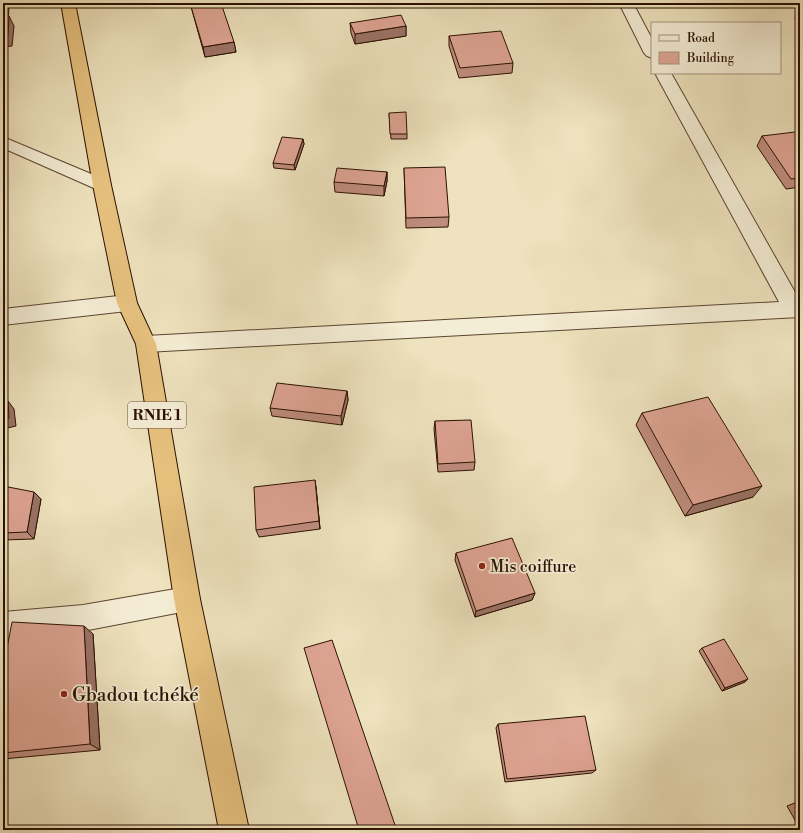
<svg xmlns="http://www.w3.org/2000/svg" width="803" height="833" viewBox="0 0 803 833" font-family="'Libre Bodoni',serif">
	<style>
		.lines { fill: none; stroke-linecap: round; stroke-linejoin: round }
		.street-casing { stroke: #5b4530; stroke-width: 2 }
		.highway-casing { stroke: #2a1001; stroke-width: 2 }
		.street { fill: #f4edd5; fill-rule: evenodd }
		.highway { fill: #e7c27f; fill-rule: evenodd }
		.wall { fill: #bf8d7e; stroke: #2a1001 }
		.shaded-wall { fill: #9b7367; stroke: #2a1001 }
		.building { fill: #dea493; stroke: #2a1001 }
		.poi-dot { fill: #8f2418; stroke: #f4edd5; stroke-width: 1.5 }
		.labels { text-anchor: middle; stroke-width: 3.5; stroke-linejoin: round; paint-order: stroke }
		.shield { fill: #f4edd5; stroke: #675241; stroke-width: 1 }
		.shield-label { font-size: 15px; font-weight: bold; fill: #2a1001 }
		.poi-label { font-size: 16px; fill: #2a1001; stroke: #f4edd5; text-anchor: start }
		.near-poi-label { font-size: 19px; fill: #2a1001; stroke: #f4edd5; text-anchor: start }
	</style>
	<rect width="100%" height="100%" fill="#eee3be"/>
	<filter id="stains"><feTurbulence type="fractalNoise" baseFrequency=".005" numOctaves="4"/><feColorMatrix values="0 0 0 0 .2 0 0 0 0 .09 0 0 0 0 .02 0 0 0 .5 -.17"/></filter>
	<radialGradient id="worn" r=".72"><stop offset=".6" stop-color="#630" stop-opacity="0"/><stop offset="1" stop-color="#630" stop-opacity=".3"/></radialGradient>
	<g class="lines">
		<g class="street-casing">
			<path id="street" d="M619 3H633L652 39V58L647 56 644 53Z
				M655 73H671L800 301V317L146 352 139 350 136 344 139 338 146 336 779 302Z
				M3 137 108 181 111 185 108 189 102 191 96 189 3 148Z
				M127 295 134 298 137 303 134 308 127 311 3 325V309Z
				M187 587 196 590 200 599 196 608 187 611 83 631 3 638V612L83 605Z"/>
		</g>
		<g class="highway-casing">
			<path id="highway" d="M61 3H75L111 185 137 303 156 344 200 599 249 830H219L174 599 136 344 117 303 93 185Z"/>
		</g>
		<use href="#street" class="street"/>
		<use href="#highway" class="highway"/>
	</g>
	<path class="wall" d="M190 3 234 42 236 52 205 57Z
		M800 8V38H799L795 18Z
		M350 23 406 26V36L355 44 351 33Z
		M449 36 513 63 512 73 459 78 449 46Z
		M389 113 407 134V139H391Z
		M762 136 800 138V187L786 189 757 146Z
		M303 139 304 144 295 170 274 168 273 163Z
		M404 168 449 217 448 227 406 228Z
		M387 172V181L384 196 335 192 334 182Z
		M347 391 348 400 342 425 272 416 270 408Z
		M642 413 753 497 685 516 636 425Z
		M435 421 475 462 474 470 438 472 434 429Z
		M3 486 41 499 34 539 3 540Z
		M316 487 320 529 259 537 256 530Z
		M456 553 535 593 532 600 475 617 455 560Z
		M93 634 100 750 3 759V669Z
		M702 648 745 682 722 691 699 651Z
		M498 724 596 770 592 773 505 782 496 728Z
		M800 801V829L787 806Z"/>
	<path class="shaded-wall" d="M4 3H8L9 6 8 24 3 25Z
		M9 16 14 26 12 46 3 47V37Z
		M406 26V36L355 44V34Z
		M234 42 236 52 205 57 203 47Z
		M303 139 304 144 295 170 294 165Z
		M387 172V181L384 196V186Z
		M347 391 348 400 342 425 341 416Z
		M8 401 14 409 16 426 3 429V419Z
		M315 480 316 487 320 529 319 521Z
		M762 486 753 497 685 516 693 505Z
		M34 492 41 499 34 539 27 532Z
		M535 593 532 600 475 617 476 611Z
		M84 626 93 634 100 750 90 744Z
		M3 644 6 647 3 660Z
		M748 679 745 682 722 691 725 688Z"/>
	<path class="building" d="M3 3H4L3 14Z
		M190 3H221L234 42 203 47Z
		M401 15 406 26 355 34 350 23Z
		M9 16 8 36 3 37V17Z
		M501 31 513 63 460 68 449 36Z
		M406 112 407 134H390L389 113Z
		M795 132 800 138V178L791 179 762 136Z
		M282 137 303 139 294 165 273 163Z
		M445 167 449 217 406 218 404 168Z
		M337 168 387 172 384 186 334 182Z
		M277 383 347 391 341 416 270 408Z
		M708 397 762 486 693 505 642 413Z
		M8 401 9 418 3 419V402Z
		M471 420 475 462 438 464 435 421Z
		M315 480 319 521 256 530 254 487Z
		M3 486 34 492 27 532 3 533Z
		M512 538 535 593 476 611 456 553Z
		M12 622 84 626 90 744 3 753V669Z
		M724 639 748 679 725 688 702 648Z
		M332 640 396 828 392 830H359L304 648Z
		M585 716 596 770 507 779 498 724Z
		M800 802V811L796 804Z"/>
	<g class="poi-dot">
		<circle cx="482" cy="566" r="4"/>
		<circle cx="64" cy="694" r="4"/>
	</g>
	<g class="labels">
		<rect class="shield" x="128" y="402" width="58" height="26" rx="3"/>
		<g class="shield-label">
			<text x="157" y="420">RNIE 1</text>
		</g>
		<g class="poi-label">
			<text x="490" y="572">Mis coiffure</text>
		</g>
		<g class="near-poi-label">
			<text x="72" y="701">Gbadou tchéké</text>
		</g>
	</g>
	<rect width="803" height="833" fill="none" stroke="#eee3be" stroke-width="16"/>
	<rect x="4" y="4" width="795" height="825" fill="none" stroke="#2a1001" stroke-width="2"/>
	<rect x="8" y="8" width="787" height="817" fill="none" stroke="#2a1001"/>
	<rect x="651" y="22" width="130" height="52" fill="#f4edd5" stroke="#a39580"/>
	<rect x="659" y="35" width="20" height="6" fill="#f4edd5" stroke="#a39580"/>
	<text x="687" y="42" font-size="12" fill="#2a1001">Road</text>
	<rect x="659" y="52" width="20" height="12" fill="#dea493" stroke="#a39580"/>
	<text x="687" y="62" font-size="12" fill="#2a1001">Building</text>
	<rect width="100%" height="100%" filter="url(#stains)"/>
	<rect width="100%" height="100%" fill="url(#worn)"/>
</svg>
